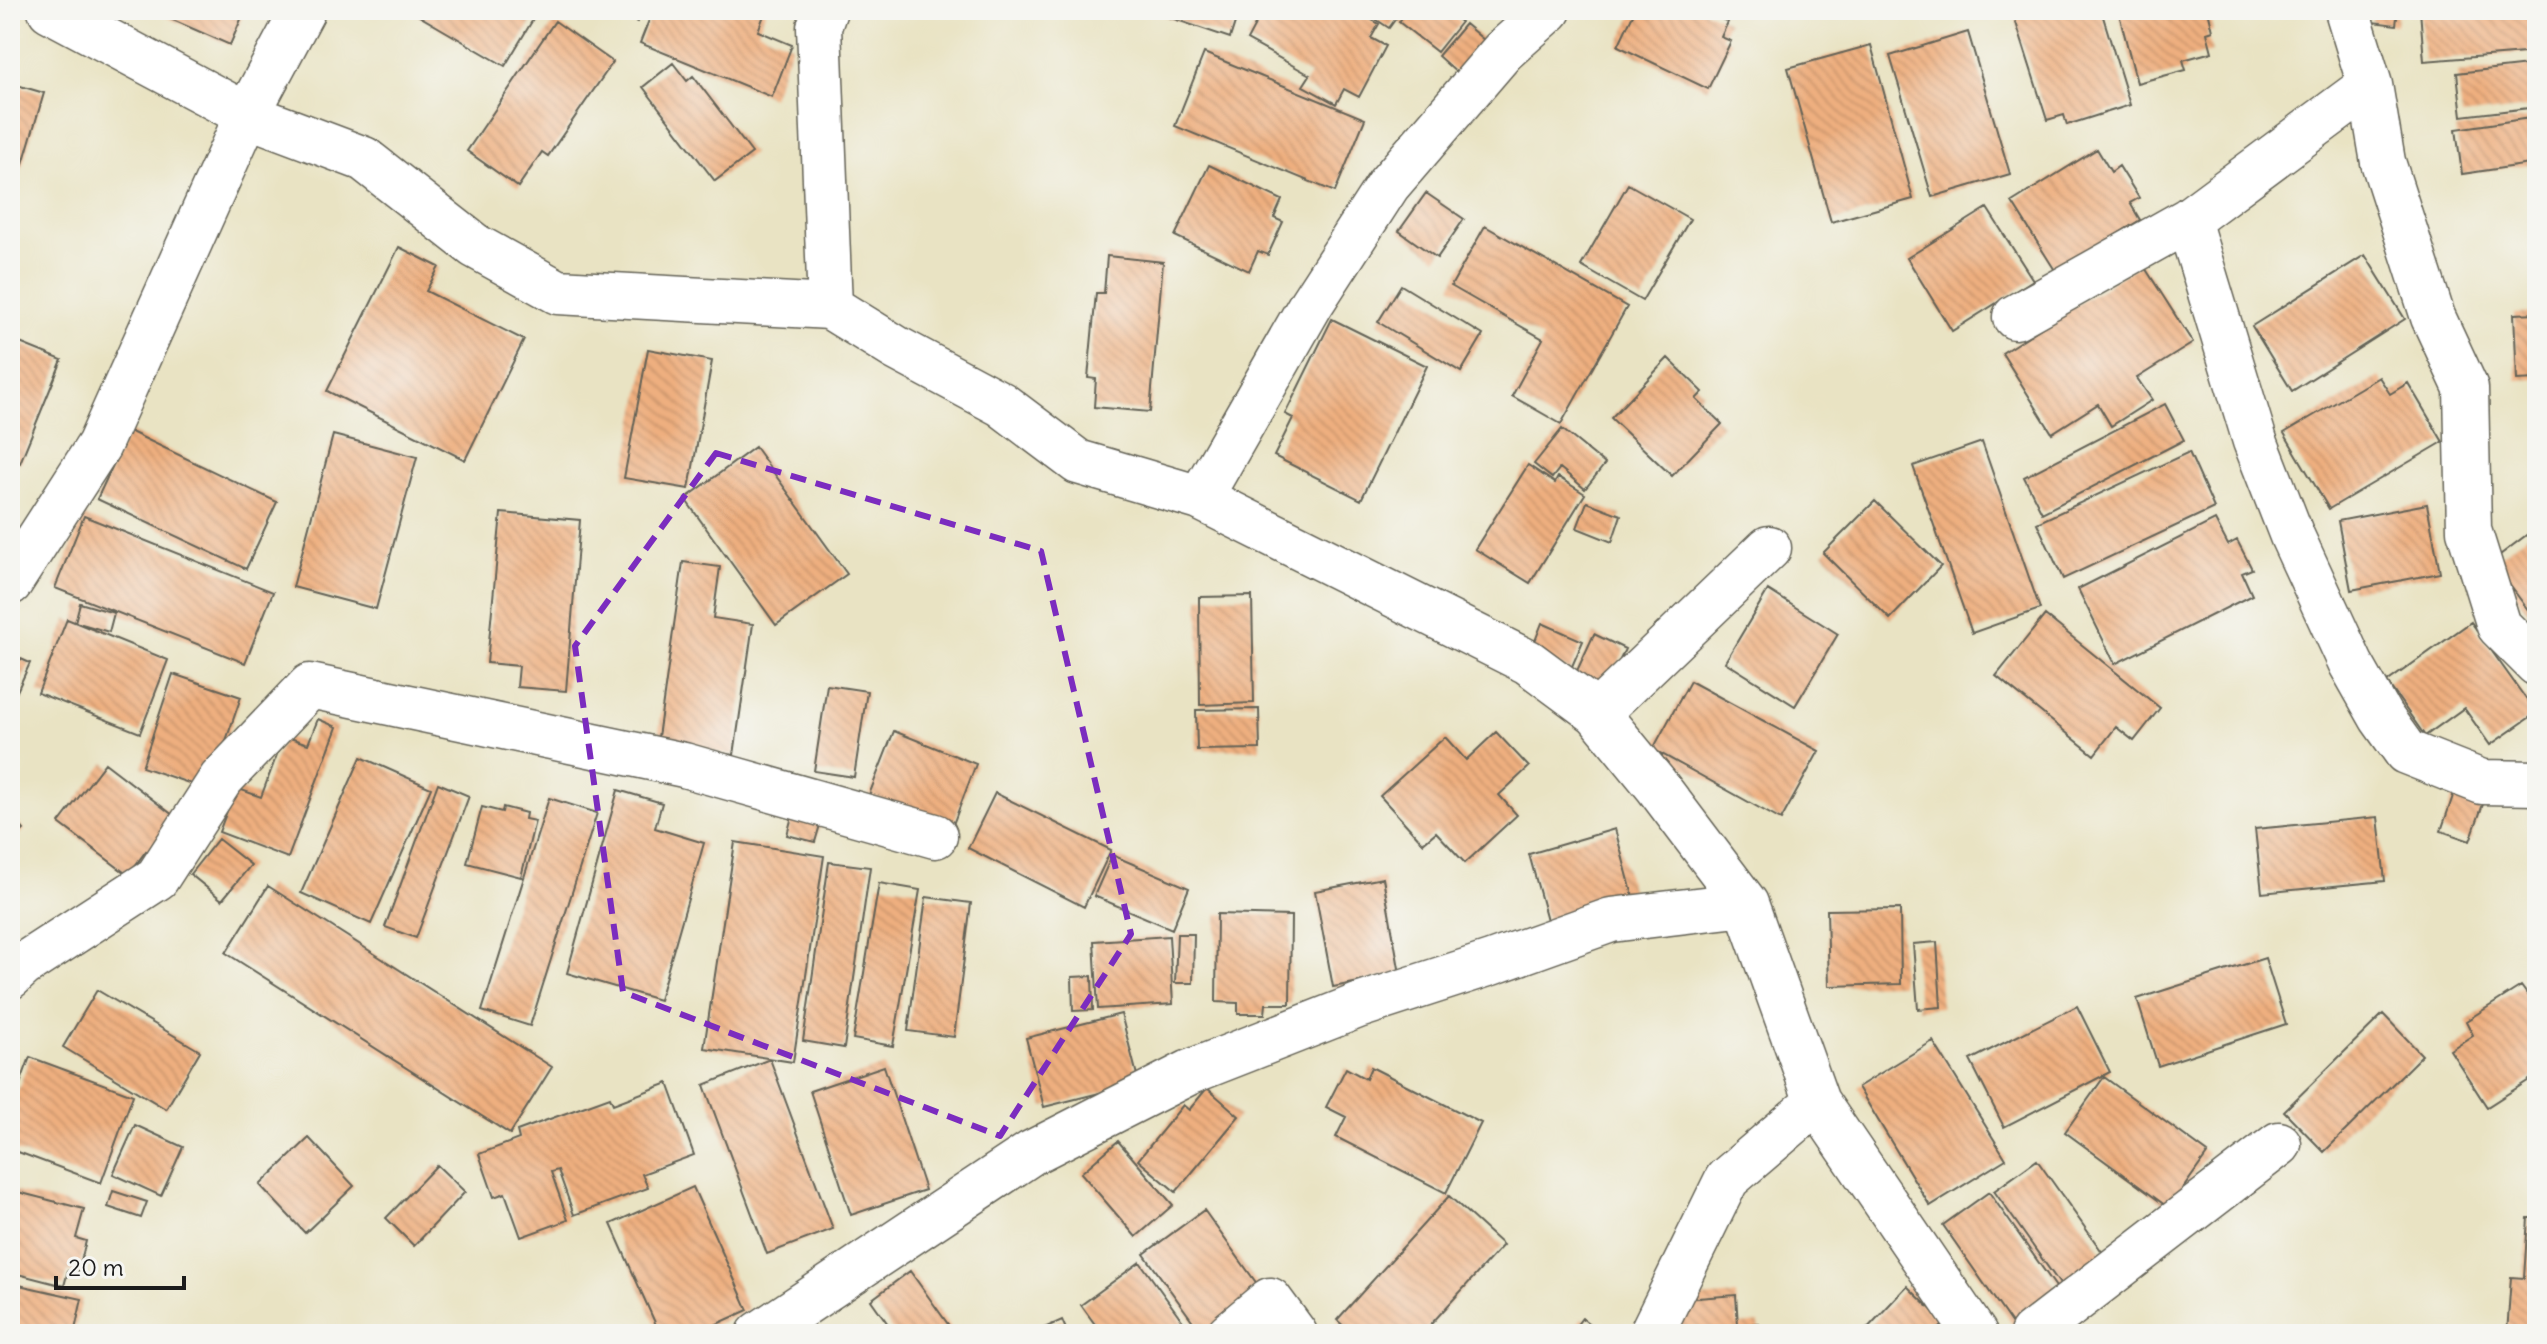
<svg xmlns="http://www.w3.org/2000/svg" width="2547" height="1344" viewBox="0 0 2547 1344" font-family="Delius,sans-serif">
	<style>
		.building { fill: url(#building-back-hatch) }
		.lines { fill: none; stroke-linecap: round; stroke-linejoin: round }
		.minor-casing { stroke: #646256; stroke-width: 47 }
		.minor { stroke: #fff; stroke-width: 44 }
		.marked { fill: none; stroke: #7b2cbf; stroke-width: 6; stroke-dasharray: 16 10; stroke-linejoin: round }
	</style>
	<defs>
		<pattern id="building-back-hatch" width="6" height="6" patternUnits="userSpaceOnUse" patternTransform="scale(2)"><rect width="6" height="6" fill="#eeaf7f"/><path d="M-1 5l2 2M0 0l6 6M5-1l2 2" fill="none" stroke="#cc966d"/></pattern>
	</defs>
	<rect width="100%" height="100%" fill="#f6f6f2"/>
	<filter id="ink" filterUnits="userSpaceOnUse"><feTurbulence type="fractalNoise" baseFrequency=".0125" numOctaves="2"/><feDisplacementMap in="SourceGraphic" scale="16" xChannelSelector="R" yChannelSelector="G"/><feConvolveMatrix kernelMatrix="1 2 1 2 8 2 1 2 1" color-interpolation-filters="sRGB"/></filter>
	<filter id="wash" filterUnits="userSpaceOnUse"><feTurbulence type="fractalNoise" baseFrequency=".006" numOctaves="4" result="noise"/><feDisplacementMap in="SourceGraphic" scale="32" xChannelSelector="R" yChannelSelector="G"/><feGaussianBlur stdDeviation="1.8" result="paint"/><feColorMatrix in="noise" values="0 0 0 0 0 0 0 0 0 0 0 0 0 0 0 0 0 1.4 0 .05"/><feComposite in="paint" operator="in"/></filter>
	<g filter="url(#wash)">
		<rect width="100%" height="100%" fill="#e9e3c3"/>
		<g id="blocks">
			<path class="building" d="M150 10H245L230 45Z
				M409 10H531L537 13 505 66Z
				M608 10H642L637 22Z
				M653 10H766L758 31 792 45 772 97 640 43Z
				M1161 10H1239L1230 38 1159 14Z
				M1263 10H1354L1379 24 1371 38 1386 46 1359 97 1344 89 1336 104 1303 86 1310 75 1247 40Z
				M1362 10H1402L1389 28Z
				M1407 10H1445L1461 22 1437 52 1399 22Z
				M1635 10H1704L1728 22 1721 37 1731 41 1708 89 1618 46Z
				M2012 10H2101L2130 105 2067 125 2064 115 2047 120Z
				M2118 10H2208L2213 31 2207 33 2212 52 2183 60 2186 70 2137 83Z
				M2373 10H2398L2396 25 2372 22Z
				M2420 10H2537V52L2424 61Z
				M555 21 613 62 548 156 542 152 518 187 467 151Z
				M1465 24 1497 51 1469 84 1438 56Z
				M1968 32 2010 174 1932 197 1890 56Z
				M1871 45 1913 199 1831 222 1788 68Z
				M1204 53 1365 119 1335 192 1175 126Z
				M673 63 687 81 693 76 752 153 715 181 643 87Z
				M2537 64V107L2462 116 2457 73Z
				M10 83 44 93 11 204H10Z
				M2537 117V163L2462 174 2456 129Z
				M2097 149 2111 172 2119 166 2139 198 2130 203 2140 220 2056 272 2012 202Z
				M1209 165 1282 200 1274 218 1283 222 1268 255 1258 251 1249 271 1175 236Z
				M1628 184 1690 219 1642 301 1581 266Z
				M1426 193 1464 219 1437 258 1399 231Z
				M1987 208 2033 280 1952 331 1907 258Z
				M1485 226 1627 307 1561 424 1512 396 1543 339 1451 286Z
				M399 247 439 267 426 291 524 340 465 460 327 391Z
				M2365 255 2405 319 2292 391 2252 326Z
				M1107 256 1163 262 1150 412 1094 407 1096 379 1088 378 1096 293H1104Z
				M2142 263 2193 343 2137 378 2152 400 2111 426 2098 404 2052 433 2002 353Z
				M1401 285 1483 335 1461 372 1378 322Z
				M2537 313V379L2517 380 2514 314Z
				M1332 319 1427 366 1361 500 1274 456 1293 418 1285 414Z
				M10 339 62 360 20 463 10 459Z
				M648 349 712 361 689 489 624 478Z
				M1668 358 1703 392 1696 399 1722 424 1672 476 1611 418Z
				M2379 377 2390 394 2408 383 2443 442 2329 509 2284 433Z
				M2165 404 2184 440 2042 513 2024 477Z
				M1562 429 1605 464 1585 489 1560 468 1552 478 1534 464Z
				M129 431 277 502 246 569 97 499Z
				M333 435 417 457 376 609 293 587Z
				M1982 442 2040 609 1972 633 1913 466Z
				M755 447 847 574 776 625 685 499Z
				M2189 452 2214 508 2063 579 2037 523Z
				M1528 465 1555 483 1558 477 1585 494 1530 583 1475 549Z
				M1875 501 1941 566 1890 619 1823 553Z
				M1587 502 1621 515 1612 542 1577 528Z
				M2427 504 2440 573 2351 590 2338 521Z
				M501 513 580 520 566 691 517 687 519 666 487 663Z
				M84 516 273 592 245 663 55 588Z
				M2215 520 2228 545 2237 540 2252 569 2242 573 2252 595 2115 664 2078 589Z
				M2537 527V622L2492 561Z
				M683 562 720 567 713 618 753 624 734 755 657 744Z
				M1768 590 1838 634 1795 706 1725 662Z
				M1252 596 1254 703 1200 705 1199 597Z
				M80 603 114 613 109 632 75 622Z
				M2045 615 2160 708 2134 741 2116 727 2094 755 1996 676Z
				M67 619 168 660 140 733 38 693Z
				M2471 622 2536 713 2490 745 2464 708 2425 736 2387 682Z
				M1542 623 1583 641 1570 671 1530 654Z
				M1594 634 1625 649 1606 690 1575 675Z
				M10 654 30 663 13 700 10 698Z
				M173 674 241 697 209 790 142 767Z
				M1690 681 1819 751 1781 820 1653 749Z
				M827 685 867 691 854 777 814 771Z
				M1259 709 1260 749 1197 750 1196 710Z
				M318 719 337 727 288 858 219 832 236 788 261 797 284 736 308 744Z
				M894 731 976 764 952 827 869 795Z
				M1496 732 1529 767 1499 795 1517 815 1465 863 1436 832 1423 843 1380 796 1445 737 1466 760Z
				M361 757 431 788 371 924 301 893Z
				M105 763 178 819 151 855 146 851 128 875 59 823Z
				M438 783 469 796 416 938 385 927Z
				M618 790 662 803 655 828 704 843 659 1000 567 973Z
				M995 793 1111 850 1084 907 968 848Z
				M2454 793 2483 804 2470 841 2441 831Z
				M549 798 597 813 530 1026 482 1011Z
				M482 807 502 812 503 807 526 813 525 819 535 821 521 877 467 863Z
				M794 809 822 818 815 842 787 835Z
				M10 814 24 830 10 842Z
				M2378 817 2385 881 2262 893 2255 829Z
				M1615 829 1633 896 1547 920 1529 854Z
				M218 839 251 865 222 900 190 874Z
				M735 842 824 856 793 1062 704 1048Z
				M1112 855 1189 888 1172 929 1094 896Z
				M829 862 870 867 844 1048 803 1041Z
				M1383 878 1400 974 1333 987 1315 891Z
				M879 883 920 890 893 1046 853 1039Z
				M268 886 552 1067 510 1134 226 953Z
				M926 897 971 903 954 1037 908 1031Z
				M1900 909 1901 984 1829 986 1827 910Z
				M1217 914 1291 916 1290 1004H1266L1265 1014H1238V1003L1216 1002Z
				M1177 934H1194L1193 983H1175Z
				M1169 936 1173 1004 1098 1009 1094 941Z
				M1937 942 1941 1007 1918 1009 1913 944Z
				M2265 958 2286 1024 2158 1066 2137 999Z
				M1092 976 1093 1010 1073 1011 1072 977Z
				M2521 986 2530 998 2537 993V1075L2487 1107 2450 1050 2473 1035 2466 1021Z
				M97 990 200 1051 166 1109 63 1047Z
				M2077 1006 2110 1072 2004 1127 1970 1060Z
				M1121 1014 1139 1083 1044 1107 1026 1038Z
				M2383 1014 2422 1055 2324 1152 2284 1111Z
				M1933 1041 2006 1159 1930 1206 1858 1087Z
				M30 1057 133 1095 101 1183 10 1149V1111Z
				M770 1059 833 1229 767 1254 704 1085Z
				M884 1066 925 1190 851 1215 810 1091Z
				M1371 1067 1481 1123 1446 1193 1336 1137 1346 1117 1326 1107 1346 1068 1366 1079Z
				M2104 1077 2208 1153 2169 1208 2065 1132Z
				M668 1083 694 1155 642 1174 648 1188 574 1215 558 1170 551 1172 568 1220 521 1237 505 1193 494 1197 479 1154 519 1139 517 1131 610 1097 613 1104Z
				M1207 1088 1239 1116 1176 1192 1138 1160 1183 1105 1189 1110Z
				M135 1125 183 1147 161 1196 113 1174Z
				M309 1138 354 1186 305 1233 260 1185Z
				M1118 1141 1173 1205 1136 1237 1081 1173Z
				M2037 1160 2110 1263 2067 1294 1994 1191Z
				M437 1165 465 1192 414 1246 386 1218Z
				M693 1187 748 1310 695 1334H660L611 1224Z
				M10 1190 84 1209 76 1238 86 1241 78 1273 68 1271 64 1286 10 1272Z
				M113 1191 147 1202 141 1218 108 1207Z
				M1989 1192 2063 1297 2017 1331 1943 1225Z
				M1449 1196 1503 1245 1422 1334H1347L1349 1331 1337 1320Z
				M1204 1210 1265 1295 1211 1334H1202L1144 1254Z
				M2528 1218H2537V1334H2507L2511 1277 2524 1278Z
				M1140 1262 1192 1334H1102L1081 1305Z
				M910 1271 955 1334H895L871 1300Z
				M10 1283 82 1299 74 1334H10Z
				M1907 1286 1945 1323 1934 1334H1862Z
				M1736 1295 1738 1325 1759 1323 1760 1334H1674L1672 1300Z
				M1582 1318 1602 1334H1570Z
				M1062 1320 1068 1334H1031Z"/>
		</g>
	</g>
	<g filter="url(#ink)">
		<use href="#blocks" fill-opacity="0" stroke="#646256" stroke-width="2"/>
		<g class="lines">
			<g class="minor-casing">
				<path id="minor" d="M50 10 247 115 364 159 475 246 558 292 830 307 896 348 1001 404 1078 462 1200 498 1528 662 1597 713 1656 785 1746 904 1817 1102 1975 1334
					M825 10 819 27 830 307
					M2347 10 2370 85 2383 162 2433 317 2466 388 2469 530 2499 626 2537 664
					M2188 220 2370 85
					M2015 317 2188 220 2255 441 2292 536 2351 664 2381 717 2406 752 2482 782 2537 783
					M1200 498 1311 304 1388 185 1503 51 1549 10
					M10 583 99 445 247 115 303 10
					M1597 713 1769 548
					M10 977 23 965 157 878 221 779 310 686 684 765 935 836
					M759 1334 1031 1153 1190 1072 1358 1006 1491 963 1611 920 1746 904
					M1229 1334 1270 1300 1295 1334
					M1651 1334 1727 1179 1817 1102
					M2032 1334 2279 1144"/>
			</g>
			<use href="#minor" class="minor"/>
		</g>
	</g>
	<path class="marked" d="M716 453 1041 551 1131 934 1000 1136 623 992 575 646Z"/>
	<rect width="2547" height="1344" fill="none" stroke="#f6f6f2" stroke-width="40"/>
	<path d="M56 1276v12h128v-12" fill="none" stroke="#1c1c1c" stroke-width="4"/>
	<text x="68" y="1276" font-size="24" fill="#1c1c1c" stroke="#f6f6f2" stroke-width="6" paint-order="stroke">20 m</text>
</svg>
